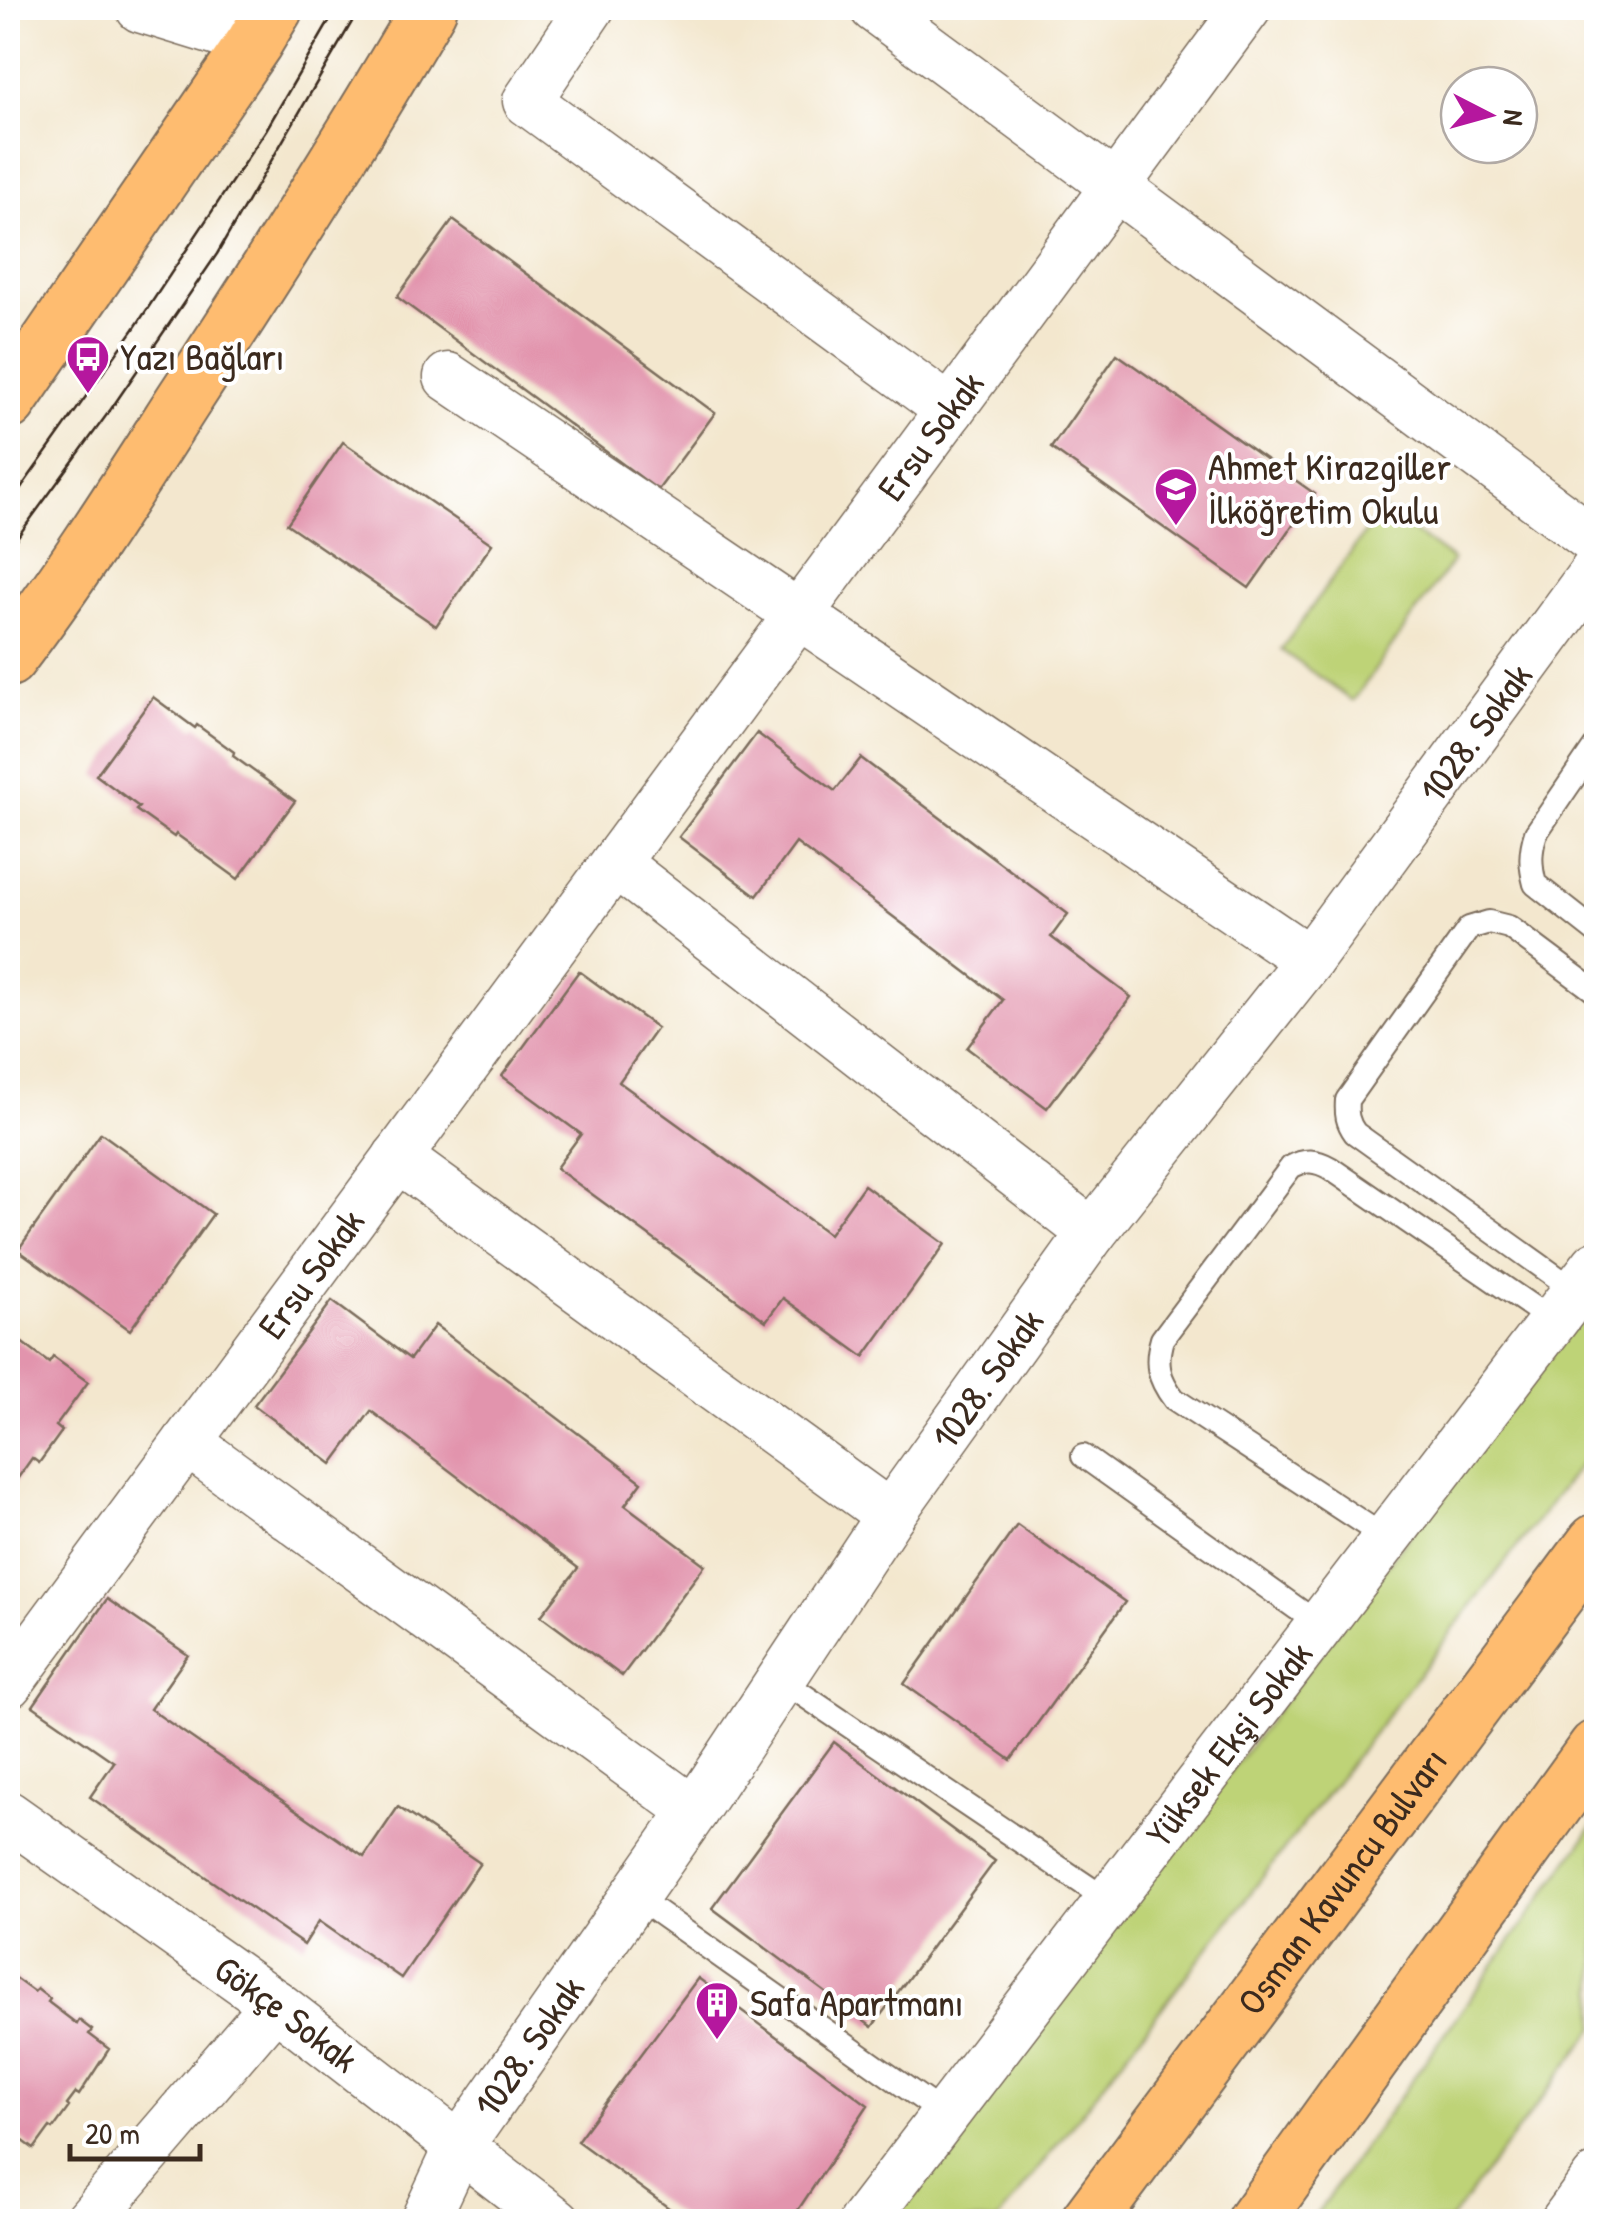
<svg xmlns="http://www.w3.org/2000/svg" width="1604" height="2229" viewBox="0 0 1604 2229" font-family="'Patrick Hand',sans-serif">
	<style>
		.green { fill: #bed377; stroke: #7c7e4a; stroke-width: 2.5 }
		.building { fill: #e294ad }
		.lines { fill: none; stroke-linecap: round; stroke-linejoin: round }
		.service-casing { stroke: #7b6c5c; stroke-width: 26 }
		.minor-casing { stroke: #7b6c5c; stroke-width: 51 }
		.primary-casing { stroke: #7b6c5c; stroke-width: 59 }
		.trunk-casing { stroke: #7b6c5c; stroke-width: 59 }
		.service { stroke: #fff; stroke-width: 22 }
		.minor { stroke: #fff; stroke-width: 48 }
		.primary { stroke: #febc70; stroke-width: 55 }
		.trunk { stroke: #febc70; stroke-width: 55 }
		.tram { stroke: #3b2a1e; stroke-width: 2.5 }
		.labels { text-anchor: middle; stroke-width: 8; stroke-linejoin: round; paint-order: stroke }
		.poi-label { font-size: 38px; fill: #3b2a1e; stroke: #fff; text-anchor: start }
		.street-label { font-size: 38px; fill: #3b2a1e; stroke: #fff }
	</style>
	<rect width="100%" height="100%" fill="#fff"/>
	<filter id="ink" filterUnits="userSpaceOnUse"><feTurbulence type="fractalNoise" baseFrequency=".01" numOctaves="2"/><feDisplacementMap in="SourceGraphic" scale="20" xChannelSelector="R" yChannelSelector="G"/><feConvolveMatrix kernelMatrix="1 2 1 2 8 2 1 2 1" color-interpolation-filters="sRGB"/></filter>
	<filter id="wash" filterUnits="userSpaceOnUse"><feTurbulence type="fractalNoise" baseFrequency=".0048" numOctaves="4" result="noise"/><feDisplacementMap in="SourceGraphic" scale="40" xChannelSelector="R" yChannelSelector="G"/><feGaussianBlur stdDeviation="2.25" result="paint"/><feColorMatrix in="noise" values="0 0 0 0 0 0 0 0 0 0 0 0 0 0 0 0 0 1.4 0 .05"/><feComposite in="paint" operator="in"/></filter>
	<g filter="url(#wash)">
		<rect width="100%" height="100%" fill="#f3e7ce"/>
		<path class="green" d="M1382 509 1453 560 1353 701 1281 650Z
			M1596 1291V1444L998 2221 887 2222Z
			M1596 1822V2027L1449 2221H1311Z"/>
		<g id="blocks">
			<path class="building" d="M453 220 715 413 658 490 397 297Z
				M1117 354 1315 494 1249 588 1051 448Z
				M343 442 492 544 436 626 287 524Z
				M153 697 195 728 197 725 234 752 233 756 295 801 238 879 176 834 174 837 136 810 139 807 96 775Z
				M757 733 835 791 861 758 1068 914 1051 937 1131 997 1047 1108 967 1048 1003 1000 796 843 757 896 679 837Z
				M579 971 657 1028 619 1082 829 1234 864 1185 945 1244 864 1357 783 1298 766 1321 556 1168 581 1134 502 1076Z
				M101 1133 213 1214 130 1330 18 1250Z
				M332 1301 410 1359 435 1325 642 1482 625 1505 705 1565 622 1676 541 1616 578 1568 371 1411 332 1464 254 1405Z
				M8 1332 49 1363 53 1357 88 1382 56 1426 62 1431 39 1463 32 1458 8 1492Z
				M1017 1525 1125 1602 1011 1760 904 1684Z
				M107 1599 188 1655 150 1709 364 1857 398 1807 480 1863 401 1978 319 1921 304 1945 90 1797 114 1762 33 1706Z
				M834 1742 995 1861 872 2027 712 1908Z
				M12 1976 34 1992 37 1989 50 1999 48 2002 77 2024 79 2020 92 2030 89 2034 109 2049 79 2095 76 2093 67 2105 69 2107 53 2129 50 2127 34 2149 14 2134 11 2138 8 2135V1981Z
				M698 1978 868 2105 790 2222H688L577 2141Z"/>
		</g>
	</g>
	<g filter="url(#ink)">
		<use href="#blocks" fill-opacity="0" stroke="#7b6c5c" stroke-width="2.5"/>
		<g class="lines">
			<g class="service-casing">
				<path id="service" d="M1596 745 1536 833C1530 851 1530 865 1535 884L1596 932
					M1576 1291 1355 1133C1347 1122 1346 1114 1347 1100L1469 928 1489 922 1509 927 1596 992
					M1083 1456 1320 1625
					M1386 1538 1174 1399C1158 1378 1155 1363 1162 1339L1291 1167C1305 1159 1316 1160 1330 1168L1553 1321
					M781 1680 1109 1901
					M635 1896 945 2115"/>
			</g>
			<g class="minor-casing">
				<g id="minor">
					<path d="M140 8 254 43"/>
					<path d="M590 8 527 101 950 410"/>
					<path d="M874 8 1596 542"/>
					<path d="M448 377 1309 960"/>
					<path d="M615 863 1092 1233"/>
					<path d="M397 1157 890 1515"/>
					<path d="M187 1442 694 1811"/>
					<path id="s1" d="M8 1684 1247 8"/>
					<path id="s2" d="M8 1815 275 2004 557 2222"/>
					<path d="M88 2222 275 2004"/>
					<path id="s3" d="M424 2222 459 2147 694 1811 890 1515 1092 1233 1309 960 1596 569"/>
					<path id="s4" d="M863 2222 1596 1265"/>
					<path d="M1564 2222 1596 2178"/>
				</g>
			</g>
			<g class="primary-casing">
				<path id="primary" d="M8 402 254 43 275 8
					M8 659C71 577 127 488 183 401 268 272 351 141 429 8"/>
			</g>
			<g class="trunk-casing">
				<g id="trunk">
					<path id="s5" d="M1088 2222 1596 1542"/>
					<path d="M1254 2222 1596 1748"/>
				</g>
			</g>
			<use href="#service" class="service"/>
			<use href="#minor" class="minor"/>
			<use href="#primary" class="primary"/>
			<use href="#trunk" class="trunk"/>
			<path class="tram" d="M8 506 134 329 266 130 337 8
				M8 550 111 409 217 254 360 8"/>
		</g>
	</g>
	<defs>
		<g id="bus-pin" transform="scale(2.25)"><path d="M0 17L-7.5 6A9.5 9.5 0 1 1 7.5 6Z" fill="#b5179e" stroke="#fff"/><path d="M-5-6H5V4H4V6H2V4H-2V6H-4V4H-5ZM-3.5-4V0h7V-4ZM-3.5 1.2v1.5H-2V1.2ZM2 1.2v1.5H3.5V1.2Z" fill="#fff"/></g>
		<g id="school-pin" transform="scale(2.25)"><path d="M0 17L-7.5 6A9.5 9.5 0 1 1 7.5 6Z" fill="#b5179e" stroke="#fff"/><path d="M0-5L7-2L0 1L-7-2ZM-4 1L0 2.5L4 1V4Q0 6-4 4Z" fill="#fff"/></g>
		<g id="building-pin" transform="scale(2.25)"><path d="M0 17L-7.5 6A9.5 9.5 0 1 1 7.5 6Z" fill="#b5179e" stroke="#fff"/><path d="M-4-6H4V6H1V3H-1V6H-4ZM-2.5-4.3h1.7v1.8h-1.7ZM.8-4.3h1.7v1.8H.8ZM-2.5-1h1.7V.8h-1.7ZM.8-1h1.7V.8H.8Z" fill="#fff"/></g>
	</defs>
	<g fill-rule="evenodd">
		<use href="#bus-pin" x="88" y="357"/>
		<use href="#school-pin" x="1176" y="489"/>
		<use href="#building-pin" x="717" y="2003"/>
	</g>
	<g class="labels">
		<g class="poi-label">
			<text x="120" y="370">Yazı Bağları</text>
			<text x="1208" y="480">Ahmet Kirazgiller<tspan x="1208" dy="44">İlköğretim Okulu</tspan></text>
			<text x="750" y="2016">Safa Apartmanı</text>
		</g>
		<g class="street-label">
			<text dy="13" stroke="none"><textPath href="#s1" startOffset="1552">Ersu Sokak</textPath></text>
			<text dy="13" stroke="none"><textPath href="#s3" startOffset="1825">1028. Sokak</textPath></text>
			<text dy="13" stroke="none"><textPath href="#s1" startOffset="510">Ersu Sokak</textPath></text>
			<text dy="13" stroke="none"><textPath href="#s3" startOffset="1015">1028. Sokak</textPath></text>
			<text dy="13" stroke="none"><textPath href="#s4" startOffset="602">Yüksek Ekşi Sokak</textPath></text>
			<text dy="13" stroke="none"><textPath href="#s5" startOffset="425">Osman Kavuncu Bulvarı</textPath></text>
			<text dy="13" stroke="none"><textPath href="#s2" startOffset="342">Gökçe Sokak</textPath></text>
			<text dy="13" stroke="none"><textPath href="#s3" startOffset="205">1028. Sokak</textPath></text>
		</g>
	</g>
	<rect width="1604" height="2229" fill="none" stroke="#fff" stroke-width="40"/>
	<g transform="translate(1489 115) rotate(96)"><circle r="48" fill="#ffffff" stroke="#b1aaa5" stroke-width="2.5"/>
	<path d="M0-8L18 38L0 25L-18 38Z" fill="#b5179e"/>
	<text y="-15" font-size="28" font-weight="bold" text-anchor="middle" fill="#3b2a1e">N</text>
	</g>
	<path d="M70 2144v15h130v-15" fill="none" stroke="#3b2a1e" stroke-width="5"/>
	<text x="85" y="2144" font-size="30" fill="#3b2a1e" stroke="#ffffff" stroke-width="8" paint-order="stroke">20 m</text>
</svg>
